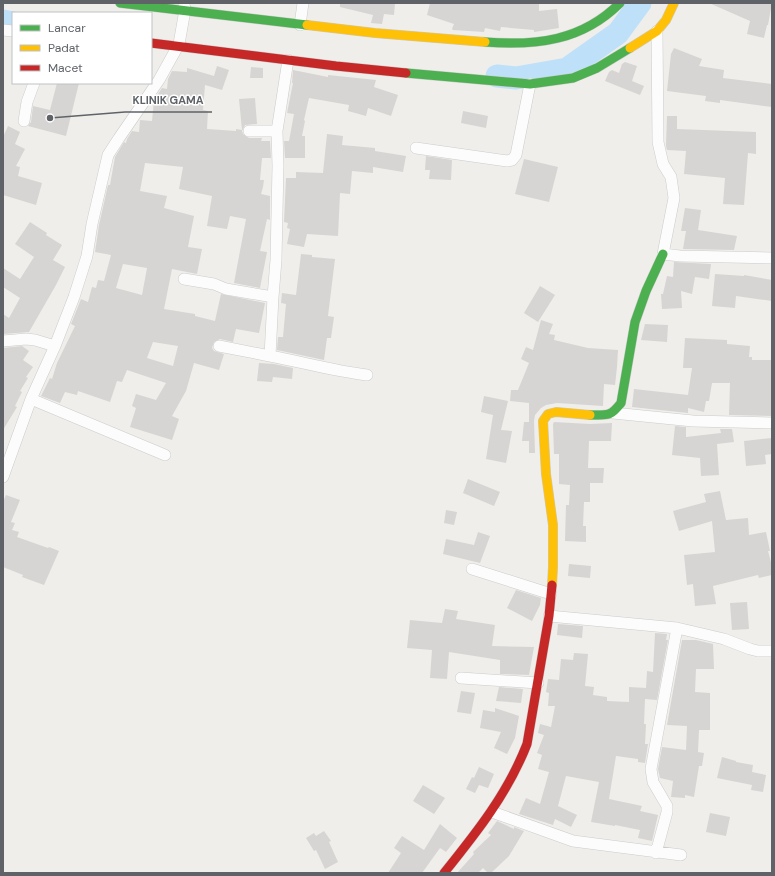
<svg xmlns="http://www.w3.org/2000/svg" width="775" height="876" viewBox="0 0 775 876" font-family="'DM Sans',sans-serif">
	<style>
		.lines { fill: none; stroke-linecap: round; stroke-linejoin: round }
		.river { stroke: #bfe0f9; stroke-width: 23 }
		.building { fill: #d6d5d3; fill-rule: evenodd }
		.street-casing { stroke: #cbcccc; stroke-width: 12 }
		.fast-casing { stroke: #cacacb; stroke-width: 10 }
		.slow-casing { stroke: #cacacb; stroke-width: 10 }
		.jam-casing { stroke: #cacacb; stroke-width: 10 }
		.street { stroke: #fdfcfc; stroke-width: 11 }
		.fast { stroke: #4caf50; stroke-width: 9 }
		.slow { stroke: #ffc107; stroke-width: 9 }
		.jam { stroke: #c62828; stroke-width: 9 }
		.leader { fill: none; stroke: #5f6368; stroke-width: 1.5 }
		.callout-dot { fill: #5f6368; stroke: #fff; stroke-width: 1.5 }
		.callout-label { font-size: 11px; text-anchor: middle; font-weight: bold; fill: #5f6368; stroke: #fff; stroke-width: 3; stroke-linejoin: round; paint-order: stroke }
	</style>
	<rect width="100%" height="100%" fill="#efeeea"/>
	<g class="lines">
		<path class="river" d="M3 21 13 23
			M497 76 516 78 567 69 618 33 640 3"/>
	</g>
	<path class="building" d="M340 3H395L394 15 384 14 382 24 371 23 373 15 340 7Z
		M430 3H539V11L557 9 559 28 534 32V30L501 27 500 31 485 28 484 32 453 30 452 29 454 24 427 15Z
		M709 3H772L768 25H767L764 38 747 34 750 21Z
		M674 48 702 59 699 66 724 70 723 78 772 84V107L720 100V103L705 101 706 96 667 91 671 54Z
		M625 62 637 66 632 81 644 86 640 95 605 81 609 72 612 70 619 73 622 64Z
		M217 66 229 70 222 90 205 85 203 110 208 111 207 129 236 131V129L242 130 239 99 255 98 257 124 245 125 242 131 243 134 249 138H262L261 141H270L271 158H262L260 180H264L263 187 261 194 270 196V220L267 219 260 251 267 252 260 288 234 283 246 219 230 216 227 229 207 226 212 196 179 189 183 167 145 163 140 191 167 196 164 208 194 216 188 247 202 249 197 274 172 269 164 309 195 314V316L215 321 221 294 265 303 259 333 236 329 233 342 220 339 214 342 212 348 214 351 224 354 219 370 194 363 186 391 172 416 179 419 172 440 130 427 136 408 132 406 136 394 156 400 166 383 127 370 122 382 117 381 110 402 78 391 77 395 65 392 60 403 41 396 50 378 52 379 57 363 75 326 71 324 81 299 88 302 92 287 96 288 98 280 104 281 111 255 95 252 99 225 108 185H110L115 157 124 142 126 143 127 139 132 131 139 132 140 120 152 121 154 100 162 88 167 89 168 79 172 71 187 72V68L214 76ZM123 264 147 268 142 295 116 288ZM153 342 178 346 173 366 147 358Z
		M251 67 263 68V78H250Z
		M293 70 328 77V75L376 80 374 87 398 95 391 116 368 108 366 116 348 111 349 105 309 98 304 120 305 121 302 136H305V158H285L284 141H289L294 114 287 113 293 83H292Z
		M57 83H79L66 136 28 126 31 122 33 106 50 110Z
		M463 111 488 116 486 128 461 123Z
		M667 116H677V129L756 132V154L748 153 744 205 723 204 725 178 684 174 686 151 667 150 666 146Z
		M8 126 20 132 15 144 25 149 16 166 20 167 18 176 42 183 36 205 3 195V137Z
		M327 134 343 136 342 145 375 148V151L406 156 403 172 373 167V173L352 171 350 194 340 193 338 236 307 234 304 247 287 244 290 229 287 228 288 223 284 222 286 178H296V172L323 173Z
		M426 156 452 160 451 180 429 179 430 170H425Z
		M524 159 558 167 549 202 515 194Z
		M685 208 701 210 698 230 737 236 734 250 683 249 686 231H681Z
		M30 222 47 233 46 235 62 245 53 260 65 267 56 285 29 332 3 334V314L9 318 20 298 3 287V268L20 279 34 257 15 244Z
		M301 254 312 255V257L335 259 328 316 334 317 331 338H327L324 360 277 350 278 337H283L286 304 281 303 282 293 296 295Z
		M674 262 711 264 709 279 695 277 692 294 681 291 682 308 662 309 661 294H663L667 276 673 277Z
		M715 274 744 276V275L772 280V301L736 296 735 308 712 306Z
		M540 286 555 295 538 322 524 313Z
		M541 320 553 324 549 334 555 335 554 340 588 348 618 350 617 367 615 385 604 384 603 406 557 403 546 405 541 408 535 415 534 421 535 453H529V441H522L524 422H529V403L510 401 511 390H518L529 363 521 359 526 347 533 350Z
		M645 324 668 325 667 342 641 340Z
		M685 338 727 340V344L750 346 749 357H752V360H772V416L729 415 730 383H712L709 401H706L704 412 688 408V413L632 407 634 389 688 395 692 368H683Z
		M22 346 29 351 23 360 33 367 26 377 28 378 20 391 22 392 15 406 17 407 3 430V348Z
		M259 363 274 364 293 368 292 379 273 377 272 382 257 381Z
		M484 396 508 401 501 430 512 431 506 463 486 459 493 415 481 412Z
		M554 422 590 424 612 423 611 441H589L588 468H604L603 483H590V502H584L583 526H586V542L565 541 566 505H569L570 485 559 484V454H554L553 424Z
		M675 426 686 427V437L721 433 720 429H732L734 442 717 444 719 475 701 476 700 458 672 455Z
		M772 438V454L765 455 766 464 746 466 744 441Z
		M468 479 500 492 494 506 463 493Z
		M720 491 726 520 748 518 749 535 766 532 770 551H768L772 566V575L759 578 758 575 713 586 716 604 695 606 693 584 687 585 684 555 715 552 712 521 679 531 673 511 706 502 704 494Z
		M6 495 20 500 11 522 15 523 12 530 19 532 17 537 48 548 49 547 59 551 44 585 22 577 23 575 3 567V502Z
		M446 510 457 512 454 525 444 523Z
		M478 532 490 536 480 563 443 554 446 539 474 545Z
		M569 564 591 566 590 578 568 576Z
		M516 590 541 598 540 605 532 621 507 608Z
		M747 602 749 629 732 630 730 603Z
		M445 609 458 611 456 619 495 625 492 646 534 647 529 675 500 674V660L449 652 447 679 430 678 432 650 407 648 410 620 442 623Z
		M558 624 583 626 582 638 557 635Z
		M655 633 667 634 666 640H668L657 700 645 699 644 724H646L645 744H648L645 763 638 762V759L616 756 609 799 642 806 640 811 658 815 652 841 638 838 640 830 615 825V826L591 822 599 782 566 776 558 806 577 815 571 827 555 819 553 825 519 814 526 798 540 804 549 772 538 769 542 755 537 753 544 735 538 733 540 724 551 727 555 706H548L549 693 546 692 548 679 559 680 561 659 573 660 574 653 588 654 585 686 594 687 593 695 607 697V701L629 702V687L646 688 647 671 653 672Z
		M682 640H696L713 644 714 669H696L695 692 710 693V730H699L698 752 704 753 702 766H699L694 797 685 795V798L671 797 673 781 660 778 658 769 662 747 686 750 687 726 667 725Z
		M499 687 523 689 521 703 496 701Z
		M461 691 475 693 471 714 457 712Z
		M495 708 519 716 515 738 507 754 494 748 501 732 480 728 483 710 495 712Z
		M722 757 736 761V762L753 765 752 772 766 775 763 792 751 790 752 785 717 778Z
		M479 767 494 774 488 788 479 785 475 793 466 789 472 777 474 778Z
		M423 785 445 798 434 814 413 801Z
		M710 813 730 817 726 836 706 832Z
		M497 821 514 829V827L524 831 509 856 491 873H488L483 868 478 873H457L474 854 473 852 491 835 488 833Z
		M440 824 457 838 446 852 440 848 422 873H388L401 853 394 848 402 836 424 850Z
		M324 831 331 841 329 842 338 862 325 869 316 850 314 851 306 838 314 833 316 836Z"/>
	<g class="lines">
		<g class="street-casing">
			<path id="street" d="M300 25 303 3
				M3 30 13 31
				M657 31 658 142 663 164 671 177 674 198 663 254 680 256 772 258
				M24 121 27 102 34 83
				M249 131H277
				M416 148 507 161 512 160 516 155 530 84
				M184 279 214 284 226 289 273 297
				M3 341 26 339 35 340 55 346
				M219 346 270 356 273 297 276 260 278 166 277 131 288 60
				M270 356C302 362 334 371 367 375
				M31 399 165 455
				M613 413 693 421 772 423
				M3 477 31 399 55 346 74 297 87 256 92 224 108 155 119 138 159 80 179 44 185 10 184 4
				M472 569 551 594
				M549 616 677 628 724 639 750 649 758 651H772
				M461 678 538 683
				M492 812 573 841 681 855
				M656 853 667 812V806L653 782 651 769 677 628"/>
		</g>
		<g class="fast-casing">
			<path id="fast" d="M120 3 307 25
				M485 42C536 46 582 41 620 3
				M406 73 530 84 573 78 597 68 630 48
				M590 415C608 415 610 417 621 403L635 322 646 291 663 254"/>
		</g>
		<g class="slow-casing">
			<path id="slow" d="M307 25 375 33 485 42
				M630 48 657 31 666 20 674 3
				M552 585 553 567V525L546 474 543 421 548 414 556 412 590 415"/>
		</g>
		<g class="jam-casing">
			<path id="jam" d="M151 43 336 66 406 73
				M444 873C477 832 508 793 527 744L549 616 552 585"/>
		</g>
		<use href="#street" class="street"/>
		<use href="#fast" class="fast"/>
		<use href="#slow" class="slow"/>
		<use href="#jam" class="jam"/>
	</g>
	<path class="leader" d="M50 118L125 112H212"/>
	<circle class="callout-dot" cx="50" cy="118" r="4"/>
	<g class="callout-label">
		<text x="168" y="104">KLINIK GAMA</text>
	</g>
	<rect width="775" height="876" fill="none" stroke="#5f6368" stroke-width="8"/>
	<rect x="12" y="12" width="140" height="72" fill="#ffffff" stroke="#bfc1c3"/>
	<rect x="20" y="25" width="20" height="6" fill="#4caf50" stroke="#bfc1c3"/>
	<text x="48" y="32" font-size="12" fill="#5f6368">Lancar</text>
	<rect x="20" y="45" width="20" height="6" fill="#ffc107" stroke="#bfc1c3"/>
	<text x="48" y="52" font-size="12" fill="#5f6368">Padat</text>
	<rect x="20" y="65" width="20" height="6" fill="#c62828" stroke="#bfc1c3"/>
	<text x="48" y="72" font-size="12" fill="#5f6368">Macet</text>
</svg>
